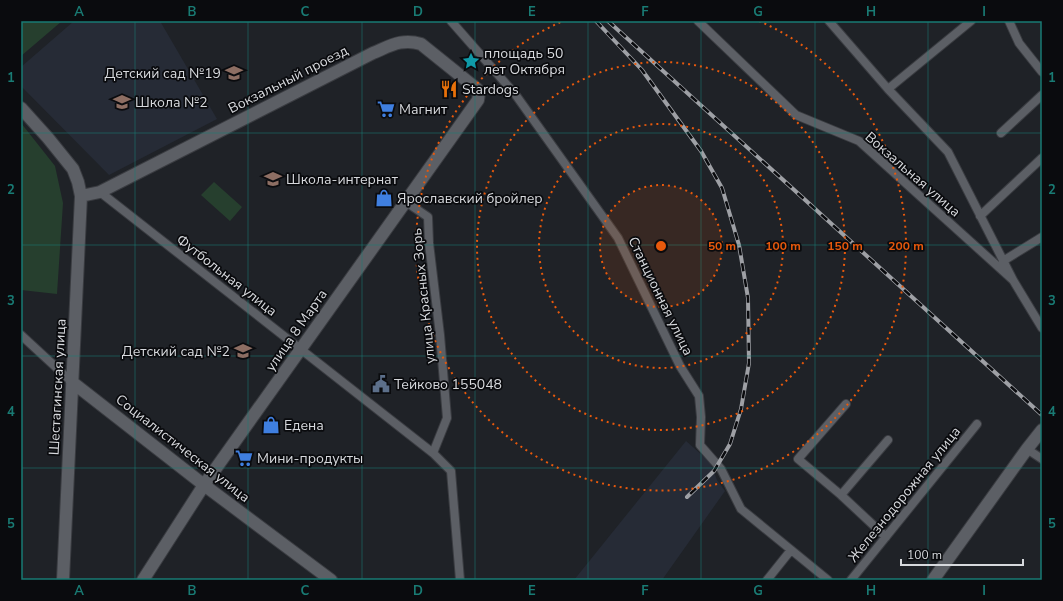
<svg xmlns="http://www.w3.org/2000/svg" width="1063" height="601" viewBox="0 0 1063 601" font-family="'Nunito Sans',sans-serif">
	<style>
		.built { fill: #262b36 }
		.green { fill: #263f2e }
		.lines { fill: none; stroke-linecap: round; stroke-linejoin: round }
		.street-casing { stroke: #3a3c41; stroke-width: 10 }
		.secondary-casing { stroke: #3a3c41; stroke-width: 14 }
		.street { stroke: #5c5f65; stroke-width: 8 }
		.secondary { stroke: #5c5f65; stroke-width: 12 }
		.rail-casing { stroke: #9ea0a5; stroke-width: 4 }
		.rail { stroke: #0a0b0e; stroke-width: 2.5; stroke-dasharray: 8; stroke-linecap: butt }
		.grid { fill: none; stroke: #197b74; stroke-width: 1; stroke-opacity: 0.55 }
		.ring { fill: none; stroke: #e8590c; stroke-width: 2; stroke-dasharray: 2 4 }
		.labels { text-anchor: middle; stroke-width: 3.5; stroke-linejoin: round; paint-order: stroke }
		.poi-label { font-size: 14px; fill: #d7d9dd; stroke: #0a0b0e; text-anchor: start }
		.street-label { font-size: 14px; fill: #d7d9dd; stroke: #0a0b0e }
		.centre { fill: #e8590c; stroke: #0a0b0e; stroke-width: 2 }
		.ring-label { font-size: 12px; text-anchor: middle; font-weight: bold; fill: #e8590c; stroke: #0a0b0e; stroke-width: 3.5; stroke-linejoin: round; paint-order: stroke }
		.neatline { fill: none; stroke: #197b74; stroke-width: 1.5 }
		.grid-label { font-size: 13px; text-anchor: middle; font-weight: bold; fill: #197b74 }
	</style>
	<rect width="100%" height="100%" fill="#1f2227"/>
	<path class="built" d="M74 21H160L217 119 109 175 21 86V67Z
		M686 441 710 462 717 480 725 491 662 580H574Z"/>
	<path class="green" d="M21 21H62L21 56Z
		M21 123 55 166 63 203 57 294 21 290Z
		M214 182 242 207 230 221 201 195Z"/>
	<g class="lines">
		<g class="street-casing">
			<path id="street" d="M451 21 515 94 618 238 680 366 699 396 701 417 700 445 721 469 741 509 828 580
				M698 21 796 115 859 141 1013 280
				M829 21 888 89 948 152 1013 280 1042 328
				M1009 21 1019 43 1042 72
				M888 89 971 21
				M1001 133 1042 95
				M100 192 433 453
				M406 202 428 217 429 243 440 335 447 418 433 453 451 471 460 580
				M980 216 1042 158
				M1003 261 1042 237
				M21 335 72 382
				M846 404 798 459 841 495 886 537
				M1027 449 1042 459
				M841 495 888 440
				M767 580 791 550
				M851 580 977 424"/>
		</g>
		<g class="secondary-casing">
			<path id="secondary" d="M21 108 48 138 73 169 78 182 81 196 63 580
				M81 196 100 192 373 53C390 46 402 38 421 44L477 89 479 93 478 100 204 485 143 580
				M72 382 204 485 331 580
				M933 580 1027 449 1042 430"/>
		</g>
		<use href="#street" class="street"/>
		<use href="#secondary" class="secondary"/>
		<g class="rail-casing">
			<path id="rail" d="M596 21 642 70 701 151 722 188 739 245 748 298 749 363 741 409 730 444 714 471 687 497
				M608 21 1042 415"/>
		</g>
		<use href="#rail" class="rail"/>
	</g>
	<path class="grid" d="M135 21V580M248 21V580M362 21V580M475 21V580M588 21V580M701 21V580M815 21V580M928 21V580M21 133H1042M21 245H1042M21 356H1042M21 468H1042"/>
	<circle cx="661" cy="246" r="61" fill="#e8590c" fill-opacity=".12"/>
	<g class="ring">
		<circle cx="661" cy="246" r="61"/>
		<circle cx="661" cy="246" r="122"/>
		<circle cx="661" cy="246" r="184"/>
		<path d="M759 21A245 245 0 1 1 563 21"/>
	</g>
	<defs>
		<g id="sight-bare" transform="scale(1.38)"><path d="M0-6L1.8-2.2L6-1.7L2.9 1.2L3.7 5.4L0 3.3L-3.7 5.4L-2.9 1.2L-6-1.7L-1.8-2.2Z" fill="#0f9aa8" stroke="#0a0b0e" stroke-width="2.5" paint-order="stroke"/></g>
		<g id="school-bare" transform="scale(1.38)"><path d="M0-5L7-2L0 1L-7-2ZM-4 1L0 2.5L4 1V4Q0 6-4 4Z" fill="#8d6e63" stroke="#0a0b0e" stroke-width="2.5" paint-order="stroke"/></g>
		<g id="restaurant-bare" transform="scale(1.38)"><path d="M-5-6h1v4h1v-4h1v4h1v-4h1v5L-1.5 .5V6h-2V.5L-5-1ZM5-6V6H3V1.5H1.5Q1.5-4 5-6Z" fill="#e8710a" stroke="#0a0b0e" stroke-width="2.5" paint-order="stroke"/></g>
		<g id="supermarket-bare" transform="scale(1.38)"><path d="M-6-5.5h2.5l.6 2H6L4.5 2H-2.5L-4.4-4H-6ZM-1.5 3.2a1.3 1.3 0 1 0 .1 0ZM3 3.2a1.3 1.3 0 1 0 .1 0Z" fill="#3f7fe0" stroke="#0a0b0e" stroke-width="2.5" paint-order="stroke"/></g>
		<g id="shop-bare" transform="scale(1.38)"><path d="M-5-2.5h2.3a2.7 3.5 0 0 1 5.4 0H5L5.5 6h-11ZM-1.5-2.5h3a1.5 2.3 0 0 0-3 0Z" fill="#3f7fe0" stroke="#0a0b0e" stroke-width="2.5" paint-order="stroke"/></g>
		<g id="civic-bare" transform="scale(1.38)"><path d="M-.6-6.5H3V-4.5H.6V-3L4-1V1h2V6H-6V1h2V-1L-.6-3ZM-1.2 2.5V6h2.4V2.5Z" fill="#5c6f8a" stroke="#0a0b0e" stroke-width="2.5" paint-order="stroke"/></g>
	</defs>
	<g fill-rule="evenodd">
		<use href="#sight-bare" x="471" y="61"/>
		<use href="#school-bare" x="234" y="73"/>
		<use href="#restaurant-bare" x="449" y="89"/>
		<use href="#school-bare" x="122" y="102"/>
		<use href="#supermarket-bare" x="386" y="109"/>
		<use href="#school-bare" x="273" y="179"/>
		<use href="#shop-bare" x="384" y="198"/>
		<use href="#school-bare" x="243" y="351"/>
		<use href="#civic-bare" x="381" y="384"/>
		<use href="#shop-bare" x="271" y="425"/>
		<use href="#supermarket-bare" x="244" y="458"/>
	</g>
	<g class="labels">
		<g class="poi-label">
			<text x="484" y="58">площадь 50<tspan x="484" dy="16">лет Октября</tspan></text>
			<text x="221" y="78" text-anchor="end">Детский сад №19</text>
			<text x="462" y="94">Stardogs</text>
			<text x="135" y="107">Школа №2</text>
			<text x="399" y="114">Магнит</text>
			<text x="286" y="184">Школа-интернат</text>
			<text x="397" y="203">Ярославский бройлер</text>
			<text x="230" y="356" text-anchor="end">Детский сад №2</text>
			<text x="394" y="389">Тейково 155048</text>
			<text x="284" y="430">Едена</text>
			<text x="257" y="463">Мини-продукты</text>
		</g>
		<g class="street-label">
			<text transform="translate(288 79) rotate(-27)" y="5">Вокзальный проезд</text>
			<text transform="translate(913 174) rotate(41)" y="5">Вокзальная улица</text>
			<text transform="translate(227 275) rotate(38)" y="5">Футбольная улица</text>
			<text transform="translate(423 296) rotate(-96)" y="5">улица Красных Зорь</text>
			<text transform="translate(661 296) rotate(64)" y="5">Станционная улица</text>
			<text transform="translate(296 330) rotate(-55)" y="5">улица 8 Марта</text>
			<text transform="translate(57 387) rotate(-87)" y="5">Шестагинская улица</text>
			<text transform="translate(183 448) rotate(38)" y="5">Социалистическая улица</text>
			<text transform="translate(904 494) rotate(-51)" y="5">Железнодорожная улица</text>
		</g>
	</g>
	<circle cx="661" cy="246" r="6" class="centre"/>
	<g class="ring-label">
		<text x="722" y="250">50 m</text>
		<text x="783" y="250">100 m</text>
		<text x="845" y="250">150 m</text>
		<text x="906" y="250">200 m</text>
	</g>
	<rect width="1063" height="601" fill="none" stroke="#0a0b0e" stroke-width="44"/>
	<path d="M901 559v6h122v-6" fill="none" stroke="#d7d9dd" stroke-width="2"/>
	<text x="907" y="559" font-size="12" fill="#d7d9dd" stroke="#0a0b0e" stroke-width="3" paint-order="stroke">100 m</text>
	<rect x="22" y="22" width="1019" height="557" class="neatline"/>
	<g class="grid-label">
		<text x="79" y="16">A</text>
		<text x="192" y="16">B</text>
		<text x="305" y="16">C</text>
		<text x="418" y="16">D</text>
		<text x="532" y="16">E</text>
		<text x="645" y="16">F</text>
		<text x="758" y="16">G</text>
		<text x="871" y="16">H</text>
		<text x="984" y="16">I</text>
		<text x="11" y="82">1</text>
		<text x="1052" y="82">1</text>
		<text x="11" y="194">2</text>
		<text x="1052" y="194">2</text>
		<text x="11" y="305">3</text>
		<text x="1052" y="305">3</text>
		<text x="11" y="416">4</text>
		<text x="1052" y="416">4</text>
		<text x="11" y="528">5</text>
		<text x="1052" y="528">5</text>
		<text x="79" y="595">A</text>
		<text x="192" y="595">B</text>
		<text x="305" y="595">C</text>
		<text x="418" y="595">D</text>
		<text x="532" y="595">E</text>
		<text x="645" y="595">F</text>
		<text x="758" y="595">G</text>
		<text x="871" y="595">H</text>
		<text x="984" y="595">I</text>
	</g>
</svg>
